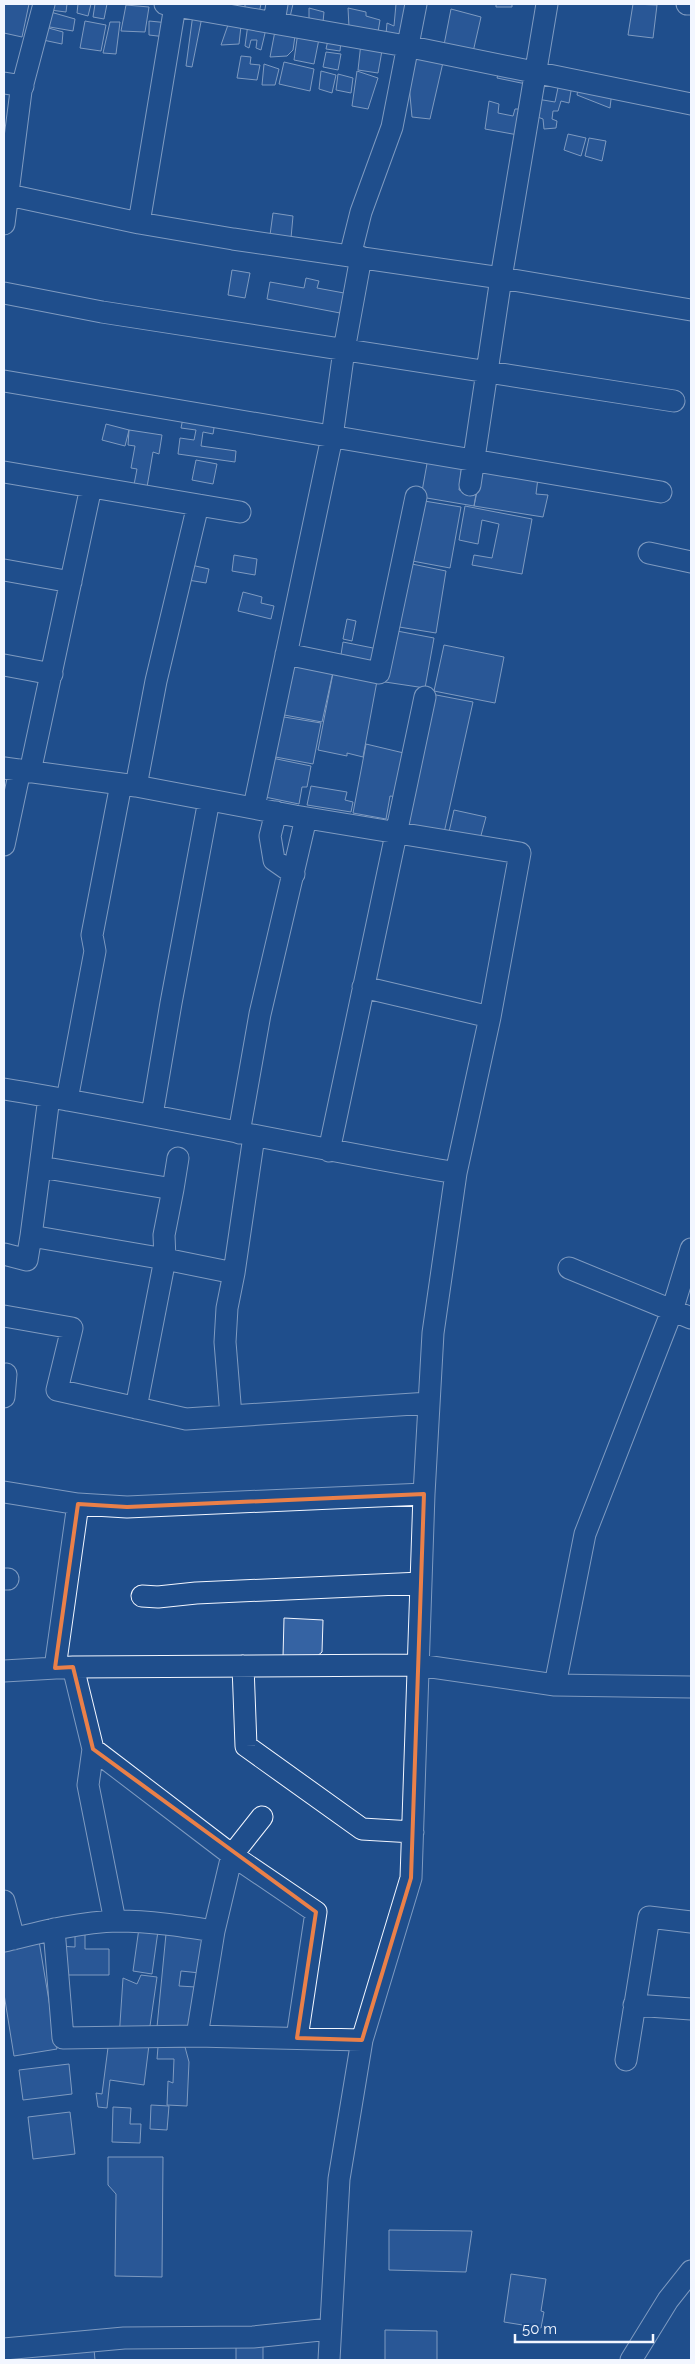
<svg xmlns="http://www.w3.org/2000/svg" width="695" height="2364" viewBox="0 0 695 2364" font-family="Raleway,sans-serif">
	<style>
		.building { fill: #3563a3; stroke: #f2f6ff }
		.lines { fill: none; stroke-linecap: round; stroke-linejoin: round }
		.minor-casing { stroke: #f2f6ff; stroke-width: 23 }
		.minor { stroke: #1f4e8c; stroke-width: 21 }
		.marked { fill: none; stroke: #ea8049; stroke-width: 4; stroke-linejoin: round }
	</style>
	<rect width="100%" height="100%" fill="#1f4e8c"/>
	<path class="building" d="M4 4H29L22 37 4 33Z
		M50 4H67L66 12 50 10Z
		M78 4H91L88 16 77 13Z
		M95 4H107L104 19 93 17Z
		M245 4H261L259 13 245 9Z
		M285 4H293L290 17 282 13Z
		M396 4H406L401 37 386 34 387 23 394 26Z
		M496 4H512V7H496Z
		M633 4 657 5 653 38 628 35Z
		M126 5 149 7 145 32 121 31Z
		M309 8 324 12 323 22 309 21Z
		M348 8 366 12V16L380 20 378 32 349 27Z
		M451 9 481 17 473 52 444 45Z
		M47 11 75 19 73 31 44 26Z
		M193 14 202 17 192 67 186 66Z
		M85 21 106 25 101 51 80 48Z
		M149 21 169 23 166 37 149 35Z
		M110 22H120L116 54 103 53Z
		M229 22 241 26 239 44 221 45Z
		M248 24 266 29 261 50 256 48 257 40H251L249 48 245 46Z
		M45 27 63 32 62 44 43 40Z
		M275 31 295 36 293 50 287 56 270 57Z
		M298 32 319 39 314 64 294 60Z
		M328 40 341 41 340 51 326 49Z
		M361 43 383 45 378 73 358 70Z
		M326 52 341 54 338 70 323 67Z
		M406 52 444 58 430 119 412 117Z
		M241 56 251 57 250 64 260 65 257 80 237 78Z
		M284 62 314 69 310 91 279 84Z
		M264 64 279 69 275 85H262Z
		M499 70 527 76 526 84 497 78Z
		M321 71 336 75 332 93 319 89Z
		M357 71 378 78 368 109 352 106Z
		M338 74 353 78 351 93 336 90Z
		M559 83 572 85 569 103 561 101 558 111H553L552 119 557 121 556 128 544 129 543 119 535 116 537 99 555 102Z
		M579 83 612 91 610 108 577 95Z
		M489 101 499 104 498 113 513 116 515 109H522L518 135 485 129Z
		M568 134 586 138 581 156 564 150Z
		M589 138 606 141 602 161 585 156Z
		M273 213 293 216 291 238 270 235Z
		M232 270 250 273 245 298 228 295Z
		M306 278 319 281 317 288 344 293 340 313 267 299 270 282 304 288Z
		M183 418 215 422 213 434 203 432 201 446 236 451 235 462 178 454 180 438 194 440 196 430 181 428Z
		M106 424 129 430 125 446 102 440Z
		M129 430 162 435 159 454 153 452 146 493 133 490 137 469 131 468 135 446 128 445Z
		M428 458 462 464 459 490 476 494 474 506 421 497Z
		M196 460 217 464 213 484 192 480Z
		M485 469 538 478 536 494 548 495 543 517 474 506 479 482Z
		M418 500 461 507 450 568 407 560Z
		M465 506 532 519 522 574 472 565 474 555 492 558 499 524 482 520 478 544 459 540Z
		M234 555 257 559 255 575 232 571Z
		M407 563 446 571 436 633 393 626Z
		M191 565 209 569 206 583 188 580Z
		M243 592 262 597 261 603 274 606 271 619 238 611Z
		M347 619 356 621 352 641 343 639Z
		M397 631 434 638 425 688 385 682Z
		M343 642 378 649 374 667 340 661Z
		M444 645 504 657 495 703 434 691Z
		M290 663 333 672 322 722 279 714Z
		M333 673 377 681 363 757 347 753V756L318 750Z
		M431 694 473 702 444 833 405 825Z
		M278 716 321 723 313 764 270 756Z
		M366 744 408 754 399 797 390 796 386 819 353 813Z
		M267 757 311 766 307 787H302L299 804 260 796Z
		M311 786 347 792 345 800 353 802 351 812 307 805Z
		M454 810 486 817 480 839 449 832Z
		M284 1618 323 1620 322 1652 315 1658 283 1657Z
		M139 1928 158 1931 152 1974 133 1971Z
		M75 1934H85V1949H109V1975H61L58 1946 75 1947Z
		M166 1934 203 1938 200 1973 181 1971 179 1986 196 1987 192 2031 157 2027Z
		M39 1941 57 2049 14 2056 4 1994V1947Z
		M141 1975 157 1977 150 2026 119 2039 123 1978 137 1984Z
		M109 2040 149 2045 144 2085 110 2080 107 2108 98 2107 96 2093 102 2094Z
		M158 2047H185L189 2062 187 2106 167 2105 168 2081 173 2083 174 2059H157Z
		M69 2064 72 2094 23 2100 19 2070Z
		M151 2105 169 2106 167 2130 150 2129Z
		M113 2107 131 2108 130 2124H141L140 2143 112 2142Z
		M70 2112 75 2154 33 2159 28 2117Z
		M108 2157H163L162 2277 115 2276 116 2194 108 2185Z
		M389 2230 472 2231 466 2272 389 2270Z
		M511 2274 546 2279 541 2311 544 2312 541 2328 504 2322Z
		M385 2330 437 2331V2360H385Z
		M236 2341H263V2360H236Z
		M94 2349 95 2360H7V2354Z"/>
	<g class="lines">
		<g class="minor-casing">
			<path id="minor" d="M165 4 406 46 691 104
				M687 4H691
				M274 22 277 4
				M4 83 23 86
				M4 194 139 223 233 239 501 278 691 310
				M139 223 175 6
				M4 224 21 91 44 4
				M350 256 361 212 392 127 416 4
				M4 293 102 312 674 401
				M4 381 661 492
				M4 472 240 512
				M470 485 501 278 547 4
				M649 553 691 562
				M4 570 71 582
				M286 654 379 673 416 497
				M4 665 52 674
				M4 768 136 786 295 816 520 853 490 1017 456 1173 433 1333 424 1494 411 1878 362 2040 339 2179 329 2360
				M30 772 91 487
				M136 786 156 681 198 505
				M254 807 332 437 344 350 361 257
				M276 812 270 836 274 860 294 874
				M4 845 20 770
				M363 987 490 1017
				M4 1089C155 1114 305 1147 456 1173
				M67 1100 95 951 92 935 121 784
				M152 1115 171 1003 209 800
				M239 1133 260 1014 306 818
				M329 1151 425 697
				M40 1167 49 1097
				M173 1189 164 1235 165 1259 234 1273 254 1136
				M31 1236 40 1167 173 1189 178 1158
				M4 1254 27 1260 31 1236 165 1259 136 1408
				M569 1268 691 1318
				M4 1316 72 1328 57 1390 186 1419 429 1403
				M4 1397 6 1374
				M231 1416 225 1342 227 1308 234 1273
				M4 1492 78 1504
				M4 1579H8
				M142 1596 158 1597 196 1593 421 1583
				M243 1666 246 1746 362 1829 413 1832
				M73 1667 93 1749 88 1785 115 1921
				M55 1668 78 1504 127 1507 424 1494
				M4 1671 73 1667 418 1665 555 1685 691 1687
				M555 1685 585 1534 672 1311 691 1249
				M93 1749 232 1855 316 1912 297 2038
				M4 1901 14 1939
				M54 1929 63 2038 197 2036 362 2040
				M4 1941C41 1932 80 1922 118 1921 150 1921 182 1926 214 1931
				M634 2005 691 2009
				M197 2036 214 1931 232 1855 262 1817
				M626 2060 649 1917 691 1922
				M4 2349 124 2338 253 2337 330 2329
				M631 2360 668 2300 691 2271"/>
		</g>
		<use href="#minor" class="minor"/>
	</g>
	<path d="M0 0H695V2364H0ZM424 1494 411 1878 362 2040 297 2038 316 1912 93 1749 73 1667 55 1668 78 1504 127 1507Z" fill="#1f4e8c" fill-opacity=".55" fill-rule="evenodd"/>
	<path class="marked" d="M424 1494 411 1878 362 2040 297 2038 316 1912 93 1749 73 1667 55 1668 78 1504 127 1507Z"/>
	<rect width="695" height="2364" fill="none" stroke="#f2f6ff" stroke-width="10"/>
	<path d="M515 2334v8h138v-8" fill="none" stroke="#f2f6ff" stroke-width="2.5"/>
	<text x="522" y="2334" font-size="15" fill="#f2f6ff" stroke="#1f4e8c" stroke-width="4" paint-order="stroke">50 m</text>
</svg>
